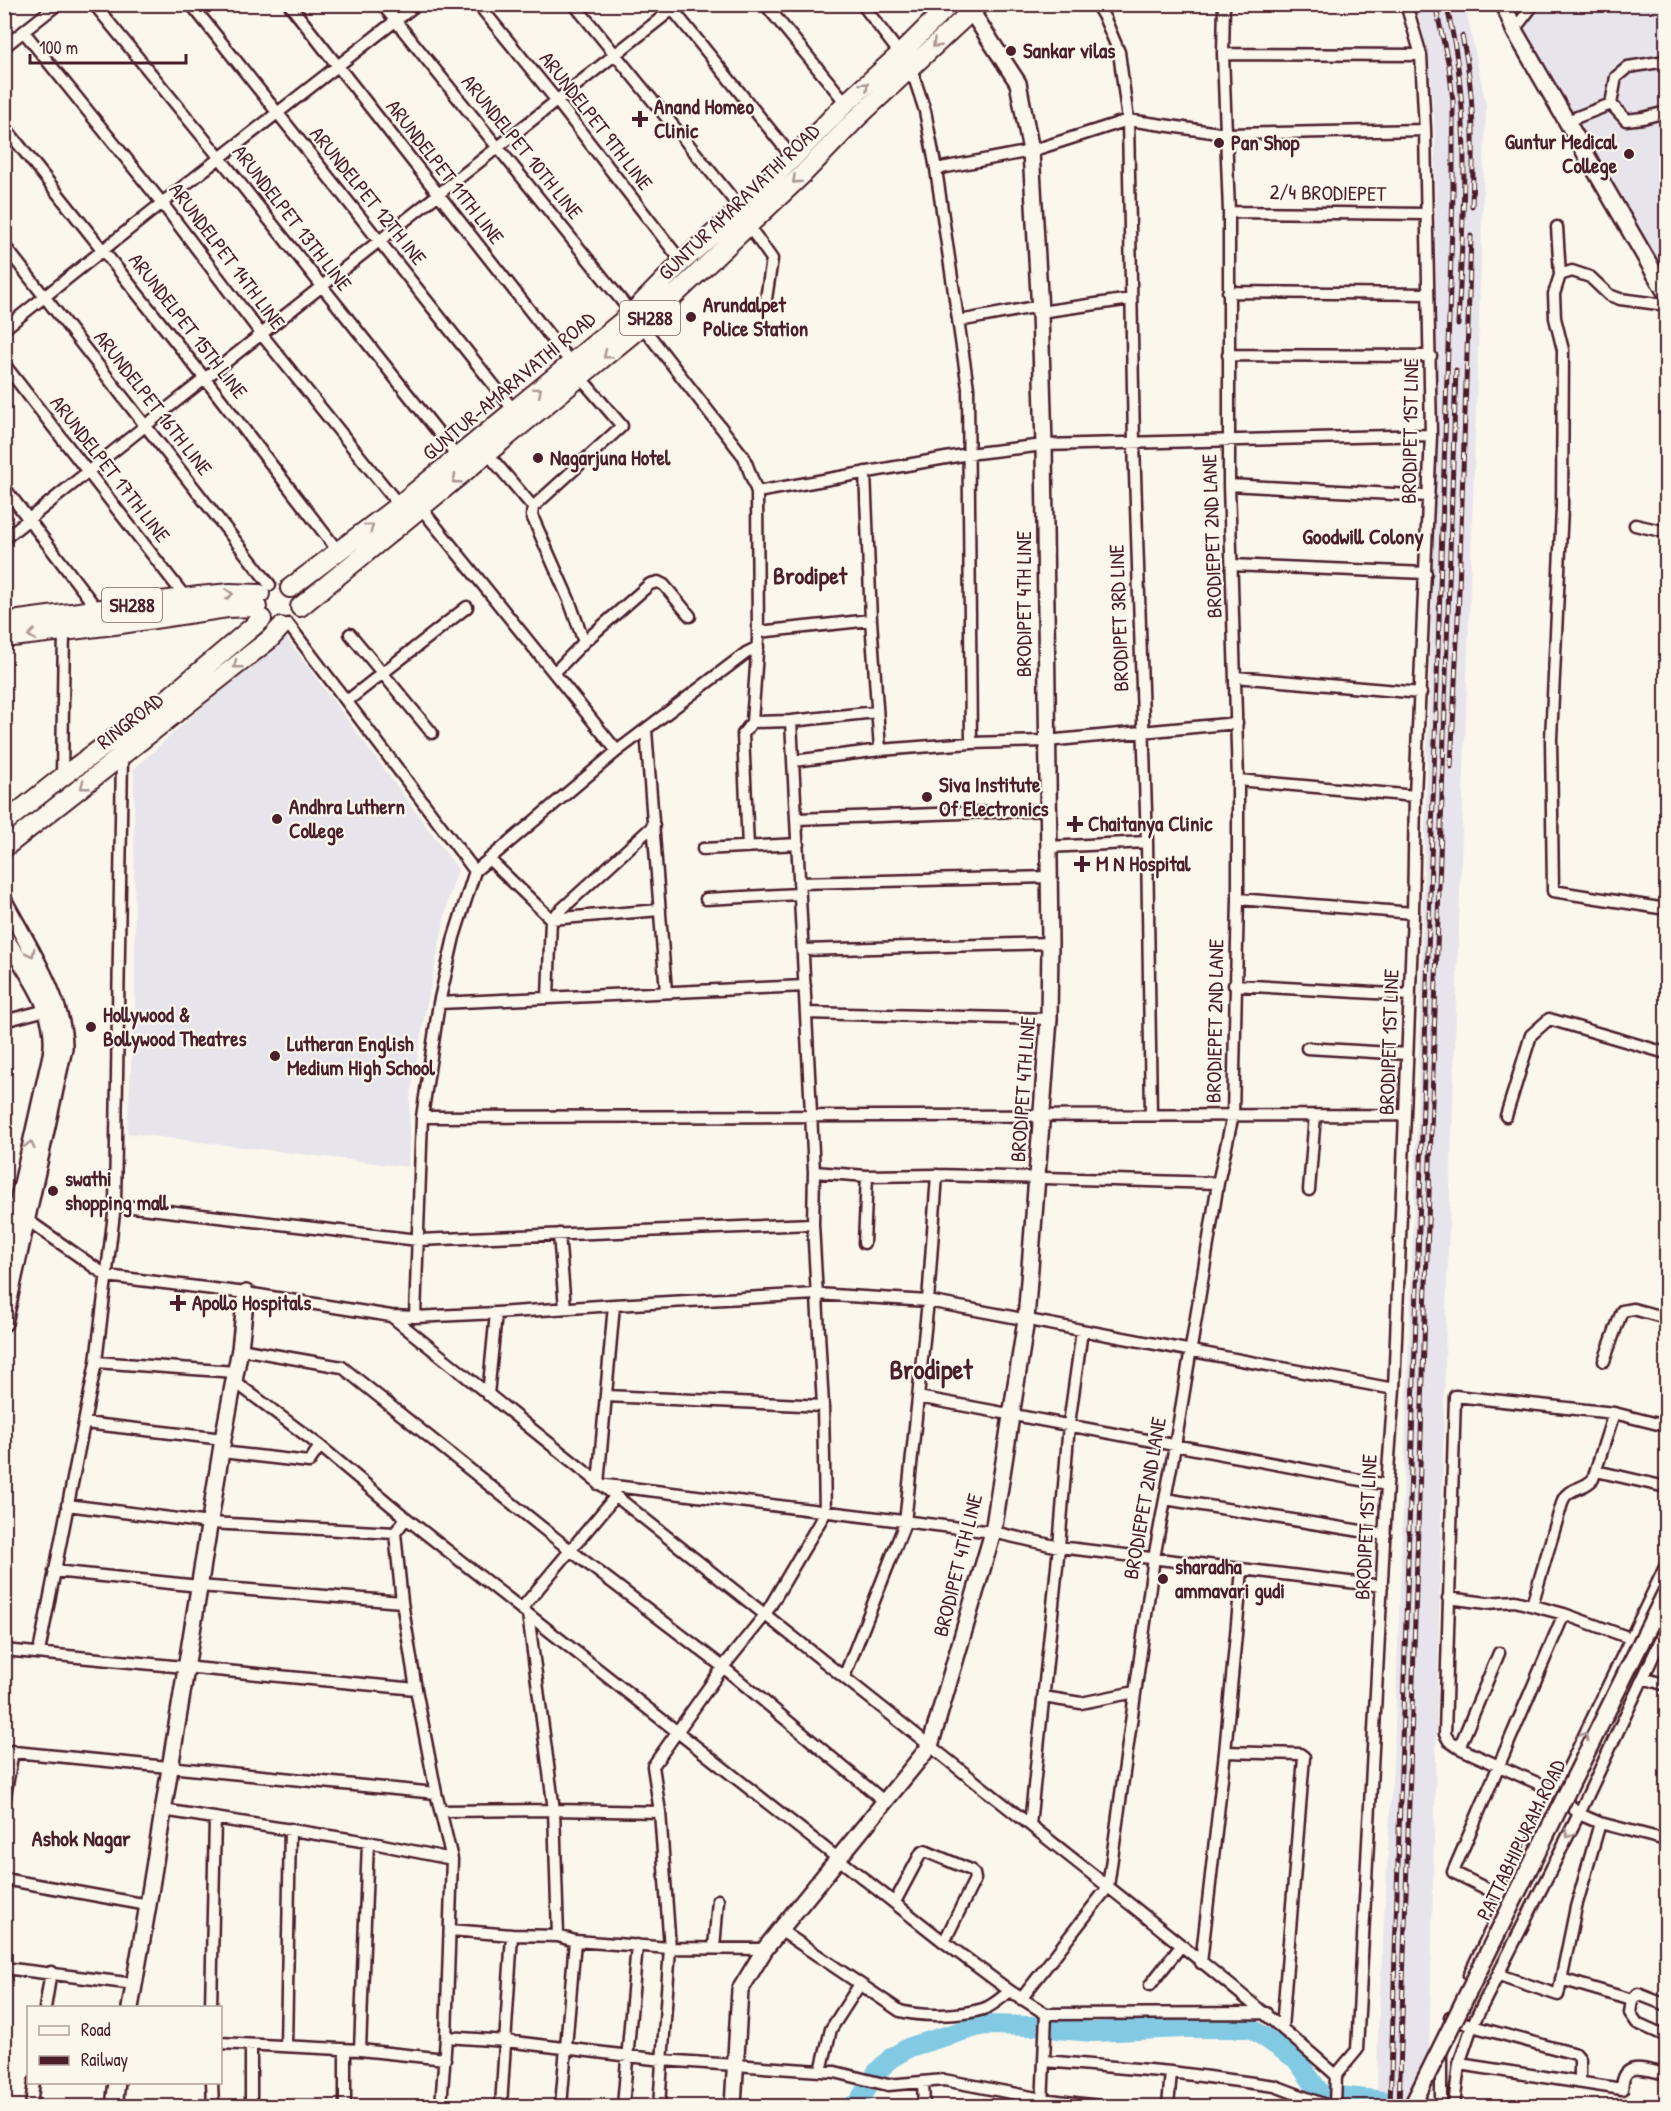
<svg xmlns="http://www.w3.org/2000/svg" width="1671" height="2111" viewBox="0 0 1671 2111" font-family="'Patrick Hand',sans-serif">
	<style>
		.built { fill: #e8e4eb }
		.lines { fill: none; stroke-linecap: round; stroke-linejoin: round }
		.river { stroke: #82c9e3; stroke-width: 20 }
		.street-casing { stroke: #4a1f2b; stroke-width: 15 }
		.secondary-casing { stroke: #4a1f2b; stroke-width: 20 }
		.primary-casing { stroke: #4a1f2b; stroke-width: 22 }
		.street { stroke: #fbf7ec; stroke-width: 10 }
		.secondary { stroke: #fbf7ec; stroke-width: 15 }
		.primary { stroke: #fbf7ec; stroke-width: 18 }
		.rail-casing { stroke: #4a1f2b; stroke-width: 5 }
		.rail { stroke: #fbf7ec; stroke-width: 3; stroke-dasharray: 9; stroke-linecap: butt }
		.secondary-bridge-casing { stroke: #4a1f2b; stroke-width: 20; stroke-linecap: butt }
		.secondary-bridge { stroke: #fbf7ec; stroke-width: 15 }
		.oneway { stroke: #ab9695 }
		.poi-dot { fill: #4a1f2b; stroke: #fbf7ec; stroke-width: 2 }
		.labels { text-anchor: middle; stroke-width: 4.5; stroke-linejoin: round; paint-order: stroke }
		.shield { fill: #fbf7ec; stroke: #7f6065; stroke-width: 1.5 }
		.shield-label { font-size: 20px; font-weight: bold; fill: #4a1f2b }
		.poi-label { font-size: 21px; font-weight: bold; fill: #4a1f2b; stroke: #fbf7ec; text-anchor: start }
		.street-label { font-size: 21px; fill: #4a1f2b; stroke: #fbf7ec }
		.neighbourhood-label { font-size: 22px; font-weight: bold; fill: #4a1f2b; stroke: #fbf7ec }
		.quarter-label { font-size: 24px; font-weight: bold; fill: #4a1f2b; stroke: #fbf7ec }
		.district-label { font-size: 27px; font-weight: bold; fill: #4a1f2b; stroke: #fbf7ec }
	</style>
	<rect width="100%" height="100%" fill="#fbf7ec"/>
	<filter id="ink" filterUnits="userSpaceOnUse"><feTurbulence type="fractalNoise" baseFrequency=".0167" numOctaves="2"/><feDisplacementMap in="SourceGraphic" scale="12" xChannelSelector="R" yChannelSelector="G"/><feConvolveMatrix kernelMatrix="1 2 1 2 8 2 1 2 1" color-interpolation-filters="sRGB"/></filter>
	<g filter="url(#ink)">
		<path class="built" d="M1465 4 1486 105 1446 1316 1428 2106H1377L1378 2029 1395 1726 1417 1119 1434 513 1436 361 1435 131 1428 52 1416 5Z
			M1536 5H1666V277L1516 31Z
			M283 633 458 869 449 897 425 1013 410 1099 408 1167 127 1133 135 1004 134 769Z"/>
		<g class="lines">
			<path class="river" d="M1057 2029 1093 2032 1184 2028H1251L1296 2059 1321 2094 1384 2101
				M876 2073 891 2058 910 2047 949 2035 984 2025 1033 2026
				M852 2106 858 2103 867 2088"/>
			<g class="street-casing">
				<path id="street" d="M94 4 220 158 458 457
					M191 4 516 413
					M289 4 571 363
					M382 4 642 326 744 457 757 492 758 639 752 722 791 721 814 1172 813 1224 823 1406 825 1513 765 1615 723 1667 653 1766 660 1812 670 1948 659 2106
					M478 4 557 101 682 262
					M574 4 741 209
					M765 4 846 103
					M862 4 900 54
					M1096 4 1105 19 1119 52 1128 120 1134 443 1147 842 1151 1115
					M669 5 793 158
					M1514 30 1534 4
					M24 32 162 203 262 335 399 505
					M4 47 58 4
					M1223 54 1421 55
					M911 68 925 111 936 169 968 388 971 743
					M1611 104 1616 77 1628 67 1666 61
					M1611 104 1626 120 1643 118 1666 112
					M1567 121 1611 104
					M4 126 206 380 338 551
					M936 169 1031 151 1128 120 1226 134 1425 130
					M1229 212 1427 214
					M748 225 772 259 766 299
					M1557 227 1560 275
					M4 245 270 585
					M1228 292 1428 294
					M1666 305 1620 299 1609 295 1590 277 1572 271 1560 275 1554 294 1555 318 1563 350 1562 508 1551 738 1553 891 1666 909
					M1040 312 1131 299
					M959 321 1040 306
					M4 329 162 203 417 4
					M1228 355 1431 356
					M4 364 186 598
					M488 454 533 507 532 516 569 600 584 642 650 584 658 582 664 585 690 616
					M865 472 871 620 880 750
					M1229 485 1429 496
					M4 487 97 609
					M757 492 968 454 1044 445 1431 435
					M533 507 622 426 580 377
					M421 508 617 751
					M1635 525 1666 532
					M4 539 145 426 679 4
					M1232 565 1426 573
					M288 624 475 871
					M758 632 871 620
					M350 634 432 733
					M554 673 584 642
					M1235 677 1421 693
					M347 701 467 607
					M791 721 876 712
					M646 730 666 992
					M794 761 880 750 971 743 1046 741 1237 723
					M62 777 64 628
					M1238 780 1415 796
					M797 819 1048 810
					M654 825 551 919 660 910
					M748 847 743 734 752 722
					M1048 847 1147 842
					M703 849 798 844
					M489 859 551 919 548 997
					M799 883 1049 877
					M706 899 799 894
					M1238 899 1413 913
					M803 950 1050 943
					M1234 985 1410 995
					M439 1003 805 986
					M806 1013 1049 1019
					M4 1021 46 1010
					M1307 1048 1407 1054
					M1506 1116 1531 1035 1549 1019 1666 1053
					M422 1117 1405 1115
					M814 1172 867 1176 937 1175 1218 1183
					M1309 1190 1315 1115
					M115 1205 418 1240 813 1224
					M4 1214 16 1215 26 1219 107 1276 246 1293 391 1316 415 1317 496 1313 614 1305 816 1294 928 1301 1394 1389
					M559 1234 565 1308
					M864 1243 867 1176
					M614 1305 598 1484 993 1532 1059 1547 1382 1586
					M391 1316C579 1468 769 1618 958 1768 1085 1869 1214 1968 1336 2075L1335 2106
					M415 1317 422 1117 439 1003 454 937 475 871 617 751 746 653 758 647
					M240 1349 342 1367 570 1550 723 1667 885 1802
					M1604 1361 1622 1311 1633 1309 1666 1318
					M96 1362 235 1372
					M234 1381 320 1446 406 1518 944 1942 1010 1991 1046 2014 1266 2013
					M488 1395 496 1313
					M606 1396 823 1406
					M918 1397 1387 1485
					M85 1423 223 1439
					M222 1452 309 1462 320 1446
					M1596 1471 1666 1487
					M1165 1499 1385 1535
					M67 1505 210 1523 395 1533
					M406 1518 395 1533 402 1602 416 1689 436 1793 452 1859 446 2037 441 2106
					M54 1571 199 1586 402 1602
					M1448 1598 1487 1603 1515 1601 1564 1614 1630 1638
					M1532 1605 1563 1500C1569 1487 1584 1490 1593 1479L1614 1413
					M522 1608 615 1497
					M528 1614 554 1810 558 1936
					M4 1650 416 1689
					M39 1652 96 1362 115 1205 122 756
					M1499 1653 1459 1748 1557 1792 1579 1814 1600 1823 1666 1840
					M844 1677 905 1523 928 1301 937 1175
					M1643 1678 1666 1685
					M1043 1697 1081 1703 1135 1692
					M1459 1748 1449 1741 1445 1734 1455 1396 1614 1413 1666 1426
					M4 1751 436 1793
					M1225 1752 1300 1754 1304 1757 1282 2028
					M4 1802 13 1751
					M163 1810 368 1842 452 1859
					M441 1811 554 1810 660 1812
					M1030 1825 1059 1547 1069 1424 1082 1331
					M4 1879 148 1905
					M1505 1898 1453 1872 1564 1614
					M895 1902 921 1853 925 1851 971 1870 974 1874 975 1879 944 1942
					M450 1930 512 1935 558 1936 575 1941 670 1948 765 1949
					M780 1930 900 2011C922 2017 961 2016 983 2009 993 2006 1002 1997 1010 1991
					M714 1948 718 1900
					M1201 1963 1225 1752 1242 1570
					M4 1968 135 1984
					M1469 1975 1666 1565
					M1499 1975 1558 1995 1576 1907 1600 1823
					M1561 1979 1632 2000
					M1150 1985 1181 1946
					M1021 1999 1108 1887 1154 1558 1175 1446 1218 1183 1233 1115 1238 899V780L1229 485V212L1223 54 1224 4
					M1666 2005 1638 1994 1632 2000 1630 2013 1637 2023 1666 2036
					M45 2008 51 1972
					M211 2008 215 1818
					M1450 2017 1472 2026 1576 2054 1580 2059V2082
					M446 2037 506 2041 662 2060 835 2072 888 2085 944 2080 1042 2099 1099 2106
					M220 2043 360 2050 445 2059
					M251 2045V2106
					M286 2046 290 1829
					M345 2050V2106
					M360 2050 368 1842
					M1441 2050V2106
					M1045 2061 1171 2072 1275 2086 1328 2106
					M1459 2064 1622 2089C1623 2059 1645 2070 1666 2074
					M821 2071 831 2029 860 1984
					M1336 2075 1357 2050 1387 1485 1394 1389 1413 913 1415 796 1431 435 1425 130 1421 55 1406 4
					M212 2082 213 2106
					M923 2082 924 2106
					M31 2106 34 2082
					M501 2106 512 1935
					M561 2106 575 1941
					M623 2106 637 1945
					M1042 2106 1046 2014
					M1168 2106 1171 2072
					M1454 2106 1459 2064 1472 2026 1579 1814 1666 1629"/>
			</g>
			<g class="secondary-casing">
				<path id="secondary" d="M1504 4 1514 30 1666 293
					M4 901C26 942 65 1002 64 1048L4 1323
					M4 936C26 971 59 1011 51 1055L4 1264
					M130 2008 148 1905 223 1439 240 1349 246 1293
					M114 2106 117 2082
					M733 2106 740 1990 765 1949 780 1930 930 1746 993 1532 1026 1320 1049 1019 1050 943 1044 445 1040 312 1031 151 1018 83 971 11"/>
			</g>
			<g class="primary-casing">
				<path id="primary" d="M290 588 399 505 631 314 682 262 741 209 793 158 846 103 900 54 950 4
					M300 607 642 326 803 174 856 119 979 4
					M4 622 199 596 230 593 260 594
					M4 638 114 625 227 608 257 607
					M4 823 62 777 159 706 262 619
					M4 848 270 639 281 627"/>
			</g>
			<use href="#street" class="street"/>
			<use href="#secondary" class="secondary"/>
			<use href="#primary" class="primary"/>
			<g class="rail-casing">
				<path id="rail" d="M1446 4C1473 109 1463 218 1458 325
					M1462 36C1475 92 1474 149 1472 206
					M1451 767 1458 618 1471 236
					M1390 2106 1453 195V101L1449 66 1435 4
					M1399 2106 1456 370"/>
			</g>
			<use href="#rail" class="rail"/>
			<g class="secondary-bridge-casing">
				<path id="secondary-bridge" d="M1412 2106 1666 1592"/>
			</g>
			<use href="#secondary-bridge" class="secondary-bridge"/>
		</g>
		<defs><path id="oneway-chevron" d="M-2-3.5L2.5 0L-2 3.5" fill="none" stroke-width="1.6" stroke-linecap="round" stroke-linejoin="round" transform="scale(1.5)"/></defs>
		<g class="oneway">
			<use href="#oneway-chevron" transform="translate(936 44) rotate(136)"/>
			<use href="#oneway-chevron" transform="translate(865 86) rotate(-42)"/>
			<use href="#oneway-chevron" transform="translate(796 180) rotate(137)"/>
			<use href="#oneway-chevron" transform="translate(607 355) rotate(141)"/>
			<use href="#oneway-chevron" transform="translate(538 391) rotate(-40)"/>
			<use href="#oneway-chevron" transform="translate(456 480) rotate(142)"/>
			<use href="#oneway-chevron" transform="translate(370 527) rotate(-37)"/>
			<use href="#oneway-chevron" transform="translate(229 594) rotate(-3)"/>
			<use href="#oneway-chevron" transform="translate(32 635) rotate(173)"/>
			<use href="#oneway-chevron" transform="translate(237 665) rotate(142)"/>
			<use href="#oneway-chevron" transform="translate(84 786) rotate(142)"/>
			<use href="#oneway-chevron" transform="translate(31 953) rotate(63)"/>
			<use href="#oneway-chevron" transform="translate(30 1145) rotate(-77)"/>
			<use href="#oneway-chevron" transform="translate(1584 1736) rotate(-65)"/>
			<use href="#oneway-chevron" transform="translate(1569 1834) rotate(116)"/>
		</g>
	</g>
	<g class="poi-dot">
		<circle cx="1011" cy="51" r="6"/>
		<path d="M637 110h6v6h6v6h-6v6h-6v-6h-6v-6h6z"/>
		<circle cx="1219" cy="143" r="6"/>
		<circle cx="1629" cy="154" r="6"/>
		<circle cx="691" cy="317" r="6"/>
		<circle cx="538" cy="458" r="6"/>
		<circle cx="927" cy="797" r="6"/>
		<circle cx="277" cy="819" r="6"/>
		<path d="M1072 815h6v6h6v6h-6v6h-6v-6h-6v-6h6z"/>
		<path d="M1079 855h6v6h6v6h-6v6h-6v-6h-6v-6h6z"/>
		<circle cx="91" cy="1027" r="6"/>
		<circle cx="275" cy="1056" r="6"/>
		<circle cx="53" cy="1191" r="6"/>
		<path d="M175 1294h6v6h6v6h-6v6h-6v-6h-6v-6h6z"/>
		<circle cx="1163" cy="1579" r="6"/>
	</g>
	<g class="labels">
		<g class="shield">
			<rect x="620" y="301" width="60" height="34" rx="4.5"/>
			<rect x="102" y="588" width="60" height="34" rx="4.5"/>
		</g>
		<g class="shield-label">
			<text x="650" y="325">SH288</text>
			<text x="132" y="612">SH288</text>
		</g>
		<g class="poi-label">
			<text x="1023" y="58">Sankar vilas</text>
			<text x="654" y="114">Anand Homeo<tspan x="654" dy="24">Clinic</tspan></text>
			<text x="1617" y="149" text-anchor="end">Guntur Medical<tspan x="1617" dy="24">College</tspan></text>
			<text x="1231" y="150">Pan Shop</text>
			<text x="703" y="312">Arundalpet<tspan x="703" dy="24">Police Station</tspan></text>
			<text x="550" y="465">Nagarjuna Hotel</text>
			<text x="939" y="792">Siva Institute<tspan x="939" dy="24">Of Electronics</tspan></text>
			<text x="289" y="814">Andhra Luthern<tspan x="289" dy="24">College</tspan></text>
			<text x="1088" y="831">Chaitanya Clinic</text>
			<text x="1096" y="871">M N Hospital</text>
			<text x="103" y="1022">Hollywood &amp;<tspan x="103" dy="24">Bollywood Theatres</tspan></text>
			<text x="287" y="1051">Lutheran English<tspan x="287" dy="24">Medium High School</tspan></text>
			<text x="65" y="1186">swathi<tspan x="65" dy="24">shopping mall</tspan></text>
			<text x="192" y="1310">Apollo Hospitals</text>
			<text x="1175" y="1574">sharadha<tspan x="1175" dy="24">ammavari gudi</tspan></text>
		</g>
		<g class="street-label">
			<text transform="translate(596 121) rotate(52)" y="7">ARUNDELPET 9TH LINE</text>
			<text transform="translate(522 147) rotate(51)" y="7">ARUNDELPET 10TH LINE</text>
			<text transform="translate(445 172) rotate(52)" y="7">ARUNDELPET 11TH LINE</text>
			<text transform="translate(1328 193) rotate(1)" y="7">2/4 BRODIEPET</text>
			<text transform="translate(368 196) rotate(51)" y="7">ARUNDELPET 12TH INE</text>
			<text transform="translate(739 202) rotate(-44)" y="7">GUNTUR AMARAVATHI ROAD</text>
			<text transform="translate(292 218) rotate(52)" y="7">ARUNDELPET 13TH LINE</text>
			<text transform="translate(227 256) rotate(53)" y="7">ARUNDELPET 14TH LINE</text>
			<text transform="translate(188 326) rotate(52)" y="7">ARUNDELPET 15TH LINE</text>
			<text transform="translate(509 386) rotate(-40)" y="7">GUNTUR-AMARAVATHI ROAD</text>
			<text transform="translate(153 403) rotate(52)" y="7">ARUNDELPET 16TH LINE</text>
			<text transform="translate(1410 431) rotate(-89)" y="7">BRODIPET 1ST LINE</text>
			<text transform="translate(110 469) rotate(52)" y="7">ARUNDELPET 17TH LINE</text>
			<text transform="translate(1212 536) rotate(-92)" y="7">BRODIEPET 2ND LANE</text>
			<text transform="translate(1024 604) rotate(-90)" y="7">BRODIPET 4TH LINE</text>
			<text transform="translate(1119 618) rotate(-92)" y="7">BRODIPET 3RD LINE</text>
			<text transform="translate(130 721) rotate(-38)" y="7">RINGROAD</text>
			<text transform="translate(1215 1021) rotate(-89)" y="7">BRODIEPET 2ND LANE</text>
			<text transform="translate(1389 1042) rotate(-88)" y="7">BRODIPET 1ST LINE</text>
			<text transform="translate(1023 1089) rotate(-86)" y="7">BRODIPET 4TH LINE</text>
			<text transform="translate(1145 1498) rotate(-80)" y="7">BRODIEPET 2ND LANE</text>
			<text transform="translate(1366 1527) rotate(-87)" y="7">BRODIPET 1ST LINE</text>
			<text transform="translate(958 1565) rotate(-76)" y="7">BRODIPET 4TH LINE</text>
			<text transform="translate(1521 1840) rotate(-64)" y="7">PATTABHIPURAM ROAD</text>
		</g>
		<g class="neighbourhood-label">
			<text x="1363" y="544">Goodwill Colony</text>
			<text x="81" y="1846">Ashok Nagar</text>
		</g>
		<g class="quarter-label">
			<text x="810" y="584">Brodipet</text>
		</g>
		<g class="district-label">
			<text x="931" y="1379">Brodipet</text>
		</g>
	</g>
	<rect width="1671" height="2111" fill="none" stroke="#fbf7ec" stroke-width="24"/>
	<rect x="12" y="12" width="1647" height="2087" fill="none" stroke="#4a1f2b" stroke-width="2" filter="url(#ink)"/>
	<rect x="27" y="2006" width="195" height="78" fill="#fbf7ec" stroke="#b4a19f" stroke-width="1.5"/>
	<rect x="39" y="2026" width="30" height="9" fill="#fbf7ec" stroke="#b4a19f" stroke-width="1.5"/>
	<text x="81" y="2036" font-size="18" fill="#4a1f2b">Road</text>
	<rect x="39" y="2056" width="30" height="9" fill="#4a1f2b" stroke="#b4a19f" stroke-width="1.5"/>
	<text x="81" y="2066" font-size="18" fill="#4a1f2b">Railway</text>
	<path d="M30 54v9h156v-9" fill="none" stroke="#4a1f2b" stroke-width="3"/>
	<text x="39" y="54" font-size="18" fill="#4a1f2b" stroke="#fbf7ec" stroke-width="4.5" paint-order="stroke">100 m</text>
</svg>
